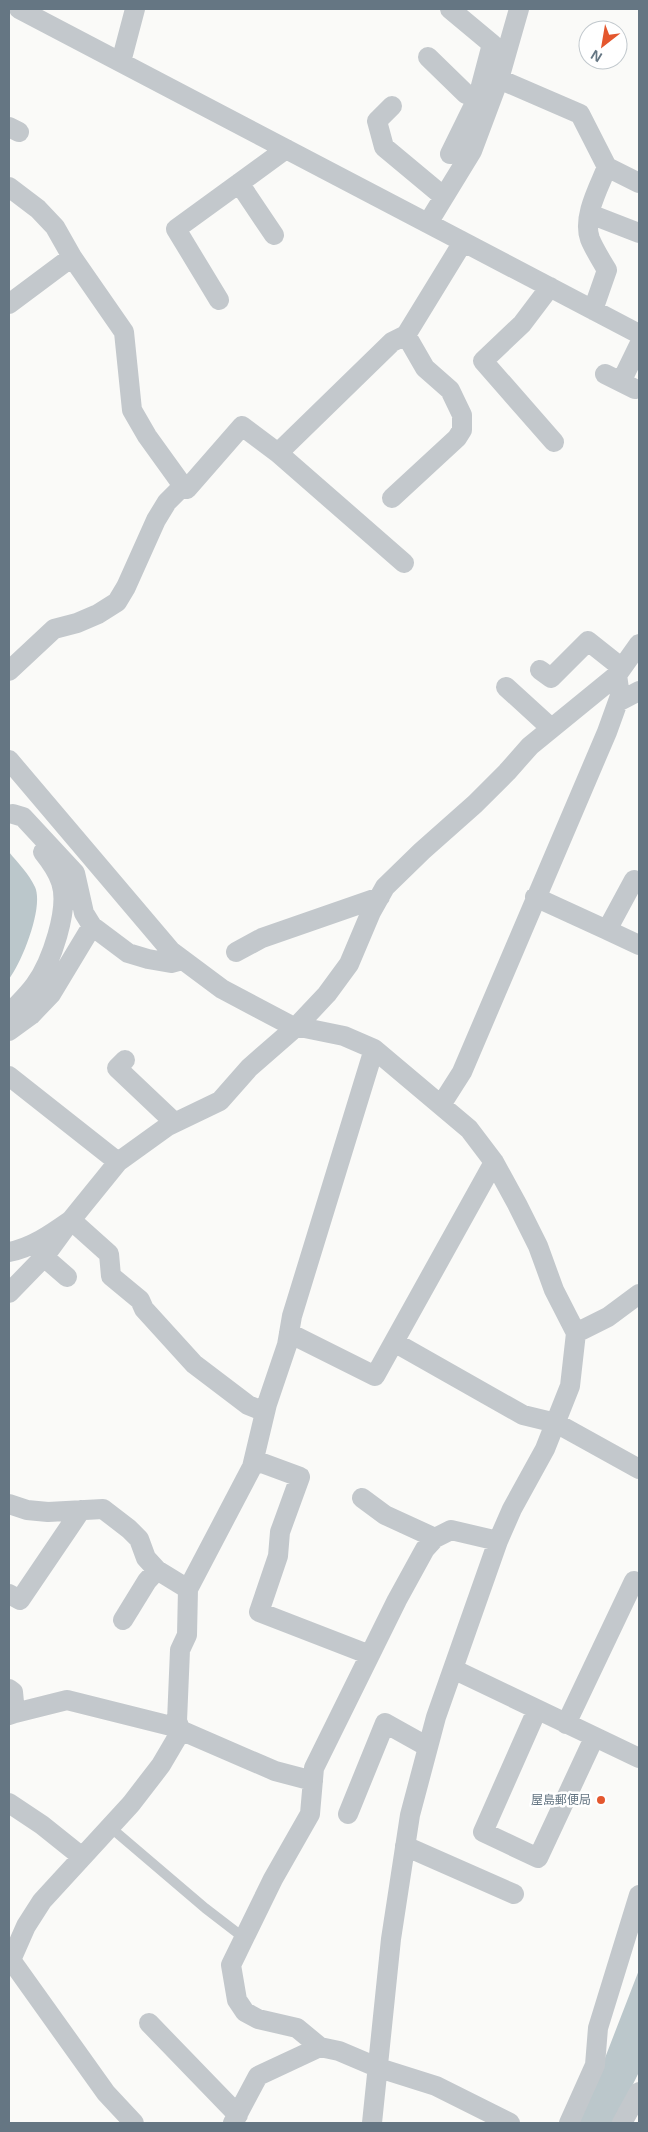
<svg xmlns="http://www.w3.org/2000/svg" width="648" height="2132" viewBox="0 0 648 2132" font-family="Helvetica,'Noto Sans JP',sans-serif">
	<style>
		.water { fill: #bbc7cb }
		.lines { fill: none; stroke-linecap: round; stroke-linejoin: round }
		.service { stroke: #c3c8cc; stroke-width: 10 }
		.minor { stroke: #c3c8cc; stroke-width: 20 }
		.poi-dot { fill: #e4572e; stroke: #fff; stroke-width: 2 }
		.labels { text-anchor: middle; stroke-width: 5; stroke-linejoin: round; paint-order: stroke }
		.poi-label { font-size: 12px; fill: #657683; stroke: #fff; text-anchor: end }
	</style>
	<rect width="100%" height="100%" fill="#fafaf8"/>
	<path class="water" d="M9 852C18 863 29 874 35 887 44 907 22 962 9 979Z
		M639 1970V2072L614 2123H577L598 2076Z"/>
	<g class="lines">
		<path class="service" d="M110 1827 205 1908 244 1938"/>
		<path class="minor" d="M19 9 639 334
			M450 9 492 44 478 97 490 102
			M519 9 499 79 580 114 607 167C599 187 582 217 590 239 594 249 601 260 607 270L593 310
			M428 57 466 94 478 97 450 154
			M121 62 135 9
			M392 106 377 121 384 147 444 197
			M9 127 19 132
			M607 167 639 183
			M239 183 274 235
			M9 187 38 209 55 227 72 257 124 332 132 410 147 436 183 486 167 502 156 520 126 587 117 602 98 614 77 623 54 629 9 671
			M590 214 639 233
			M428 223 472 151 499 79
			M550 287 522 324 483 361 554 442
			M219 300 176 229 286 149
			M9 304 72 257
			M605 374 621 382
			M635 389 621 382 639 345
			M278 453 392 342 406 335
			M183 486 187 489 242 426 278 453 404 563
			M392 498 457 438 462 430V415L450 390 425 368 406 335 463 242
			M540 670 551 678 588 641 622 668
			M506 687 551 728
			M618 702 639 691
			M9 760 171 951 222 989 290 1025 344 1036 374 1049 469 1129 494 1162 517 1204 538 1246 554 1290 576 1333 570 1386 545 1449 512 1509 498 1541 436 1717 410 1815 391 1939 372 2123
			M13 814 23 817 75 873 84 913 92 926 128 953 148 959 171 963 182 960
			M535 897 607 930 634 880
			M607 930 639 945
			M236 952 262 938 380 897
			M9 1014C17 1005 27 996 35 985 51 963 70 909 61 882 57 870 51 862 43 852
			M9 1031 31 1015 51 994 92 926
			M125 1060 117 1068 174 1122
			M9 1076 118 1162
			M441 1105 462 1072 607 732 620 696 617 675 639 644
			M9 1252C33 1247 51 1234 71 1220L109 1254 111 1276 140 1300 144 1309 194 1364 248 1405 265 1412
			M44 1257 67 1277
			M9 1293 44 1257 71 1220 118 1162 168 1126 220 1101 249 1068 296 1027 327 994 349 964 371 912 385 887 422 851 475 804 507 772 530 746 617 675
			M289 1333 375 1376 494 1162
			M576 1333 608 1317 639 1294
			M394 1342 523 1415 556 1423 639 1469
			M254 1460 300 1477 280 1532 278 1556 259 1612 370 1655
			M362 1498 385 1515 435 1538
			M9 1504 27 1510 48 1512 103 1509 129 1529 139 1539 146 1558 157 1570 147 1581 123 1620
			M188 1589 252 1467 267 1404 287 1345 292 1316 374 1049
			M9 1594 20 1600 81 1510
			M453 1669 639 1758
			M9 1689 13 1692 15 1713 9 1715
			M537 1710 483 1832 538 1858 594 1738
			M15 1713 67 1700 171 1726 275 1771 313 1781
			M566 1724 634 1581
			M9 1803 42 1825 82 1857
			M348 1814 385 1723 428 1747
			M405 1846 514 1894
			M149 2023 238 2115
			M320 2047 297 2028 258 2019 245 2012 237 2000 231 1965 273 1879 310 1814 314 1768 397 1600 425 1549 435 1538 451 1530 498 1541
			M134 2123 106 2093 11 1960 26 1926 42 1901 131 1804 161 1765 181 1731 177 1721 180 1650 187 1635 188 1589 157 1570
			M233 2123 258 2076 320 2047 339 2051 379 2068 436 2086 510 2123
			M569 2123 595 2065 598 2028 639 1895
			M622 2123 639 2092"/>
	</g>
	<circle class="poi-dot" cx="601" cy="1800" r="5"/>
	<g class="labels">
		<g class="poi-label">
			<text x="591" y="1804">屋島郵便局</text>
		</g>
	</g>
	<rect width="648" height="2132" fill="none" stroke="#657683" stroke-width="20"/>
	<g transform="translate(603 45) rotate(211)"><circle r="24" fill="#ffffff" stroke="#c1c8cd"/>
	<path d="M0-4L9 19L0 12L-9 19Z" fill="#e4572e"/>
	<text y="-8" font-size="14" font-weight="bold" text-anchor="middle" fill="#657683">N</text>
	</g>
</svg>
